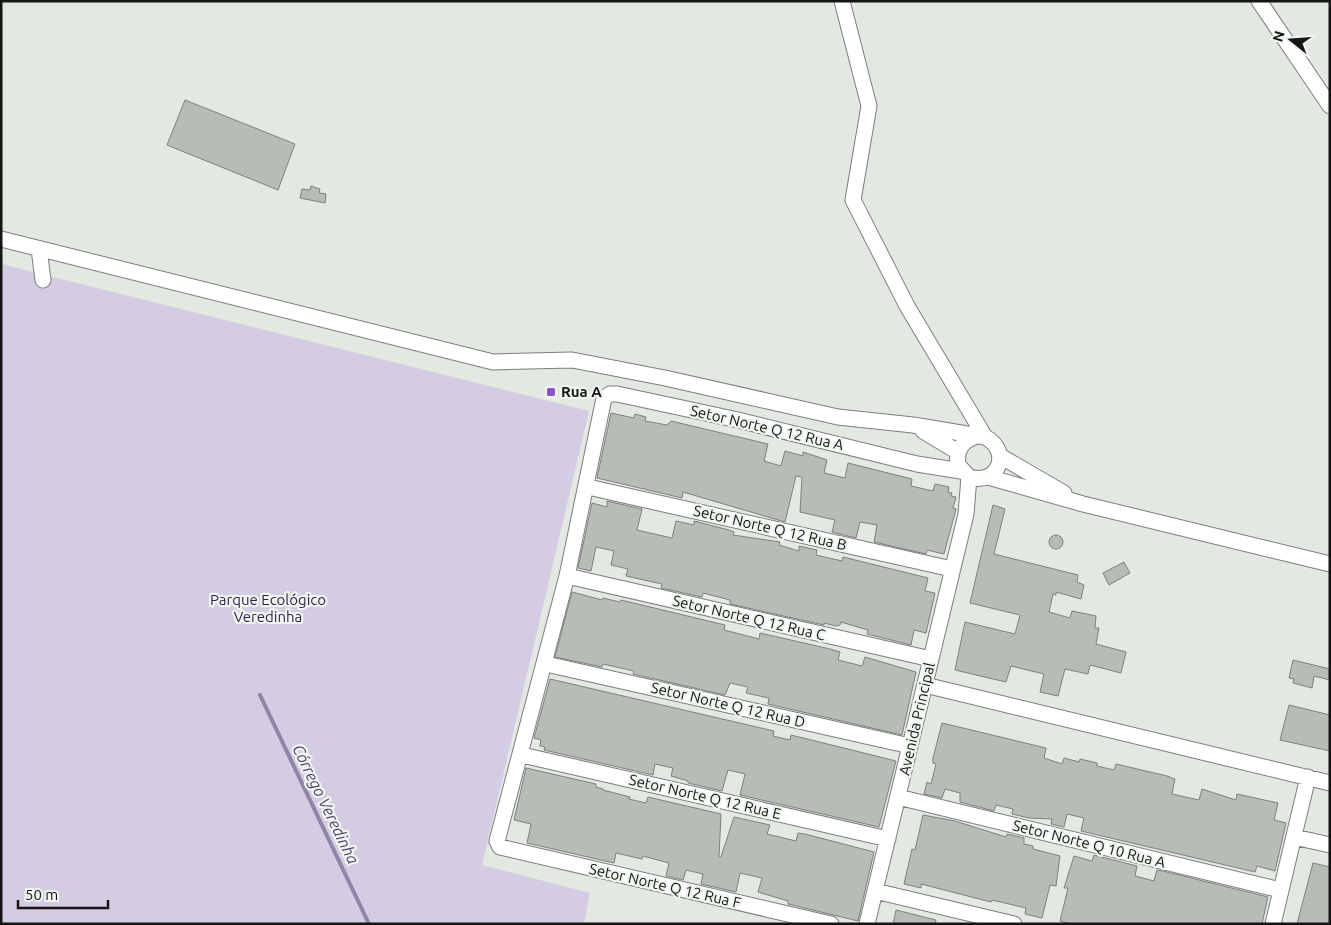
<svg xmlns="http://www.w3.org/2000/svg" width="1331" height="925" viewBox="0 0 1331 925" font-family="Ubuntu,sans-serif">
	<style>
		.green { fill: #d4cce3 }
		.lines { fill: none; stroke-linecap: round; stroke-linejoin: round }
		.stream { stroke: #9185a6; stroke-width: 4 }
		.building { fill: #b7bcb7; stroke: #7d817d }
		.minor-casing { stroke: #7b7f7b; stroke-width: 17 }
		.minor { stroke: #fff; stroke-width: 15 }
		.poi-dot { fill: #8853cb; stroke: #f0f5f0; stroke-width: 2 }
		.labels { text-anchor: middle; stroke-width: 4.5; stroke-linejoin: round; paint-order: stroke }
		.poi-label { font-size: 15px; font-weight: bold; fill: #141514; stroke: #f0f5f0; text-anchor: start }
		.street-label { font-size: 15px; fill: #141514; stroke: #f0f5f0 }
		.park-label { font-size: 15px; fill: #301e4a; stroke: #f0f5f0 }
		.water-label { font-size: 16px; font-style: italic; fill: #503e6d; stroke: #f0f5f0 }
	</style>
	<rect width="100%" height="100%" fill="#e3e8e3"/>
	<path class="green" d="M1 264 589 411 482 865 590 893 584 924H1Z"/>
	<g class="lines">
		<path class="stream" d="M260 695 369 924"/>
	</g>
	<path class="building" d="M185 100 295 144 278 190 167 145Z
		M311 186 320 189 319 193 326 194 325 203 300 198 302 189 310 190Z
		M611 413 634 418 635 414 646 417 645 421 667 425 671 421 768 444 764 461 781 466 785 451 803 456V452L827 460 824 473 845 478 848 463 912 479 911 486 933 491 935 484 949 487 948 492 952 493 951 496 956 497 953 508 956 509 944 554 927 550 926 554 874 542 877 525 860 522 856 538 832 532 835 520 800 512 802 477 796 476 785 522 683 492 682 498 597 478Z
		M607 501 642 509 637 530 650 533 672 538 676 521 694 525V521L729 530 734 532 733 535 780 542 779 545 799 551V546L817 550 816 555 842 561 843 557 928 578 925 591 935 593 926 633 914 630 911 645 867 634 868 630 841 622 840 625 836 626 824 623V625L730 604V600L703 593 702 597 661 588 662 584 626 576 628 569 611 565 614 551 596 547 591 571 578 568 592 503 607 507Z
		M993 505 1005 509 994 554 1078 575 1077 582 1084 585 1081 599 1056 592V595L1053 594 1049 612 1070 618 1072 611 1096 616 1095 628H1099L1096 644 1126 652 1121 673 1090 665 1088 674 1065 669 1058 696 1040 692 1044 674 1011 666 1006 682 955 670 965 622 1015 634 1020 615 970 603Z
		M1049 542a7 7 0 1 1 14 0a7 7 0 1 1-14 0Z
		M1124 562 1130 573 1109 585 1103 573Z
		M572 592 602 600 603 598 620 602 621 600 725 625 724 630 759 639 760 633 830 649 840 652 838 660 862 666 865 657 916 672 902 735 768 704 769 698 746 693 748 687 730 683 725 695 633 674 634 671 603 664 602 667 555 657Z
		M1293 660 1330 669V680L1314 676 1312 688 1293 683 1294 679 1289 678Z
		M550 679 774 731 773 736 790 740 791 735 896 761 879 827 740 795 745 774 728 770 722 791 688 783V781L671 776 673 768 655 764 653 775 544 750 545 747 540 746 541 740 534 738Z
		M1289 705 1330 715V751L1280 740Z
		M942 723 1046 748 1044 758 1062 764 1064 758 1079 762 1080 759 1097 763V766L1114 770 1116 764 1167 776 1175 779 1172 794 1199 800 1202 789 1236 800 1237 794 1278 803 1274 820 1286 823 1275 871 1257 866 1255 872 1081 831 1084 818 1067 814 1064 827 1051 824 1052 819 1029 818 1012 814 1013 809 996 805 994 811 960 802V793L945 789 942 798 924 794 927 782 931 784 936 764 933 763V758Z
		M526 768 596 784V787L603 789V790L630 797 629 799 646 803 648 797 721 814 719 857H721L734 817 770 825 767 834 796 841 798 833 805 834 874 852 858 921 788 904V901L758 892 762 878 740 873 736 892 701 884 703 874 686 870 683 880 666 876 669 863 643 856 642 859 616 853 614 863 527 843 531 824 514 820Z
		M923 815 955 821 1006 837 1007 834 1024 838V844L1033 846V849L1060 856 1056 886 1050 885 1042 918 1025 914 1026 908 992 900 991 902 921 884V888L904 884 912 849 915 850Z
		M1094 855 1137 866 1135 876 1154 881 1157 870 1163 871 1268 897 1262 924H1070L1060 921 1068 888H1064L1074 856 1092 861Z
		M1313 863 1330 867V924H1297Z
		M896 910 936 920 935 924H893Z"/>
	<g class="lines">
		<g class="minor-casing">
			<path id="minor" d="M842 1 869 106 853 200 907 306 985 437
				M1259 1 1330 106
				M1 239 493 362 572 360 665 378 838 417 913 425 985 437C1012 451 999 486 969 477L958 465C956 451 961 442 974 437
				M39 249 43 280
				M923 431 958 452
				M1000 456 1064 493
				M988 477 1083 504 1330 564
				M588 487 952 569
				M567 576 931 659
				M546 664 910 746
				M925 685 1330 783
				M522 755 888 839
				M898 797 1280 890
				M1294 837 1330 845
				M875 891 1014 924
				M831 924 500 847 497 841 567 576 604 398 610 394H617L738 420 917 464 961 471
				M867 924 966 514 969 477
				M1273 924 1308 777"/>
		</g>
		<use href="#minor" class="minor"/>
	</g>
	<rect class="poi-dot" x="546" y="387" width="10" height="10" rx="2.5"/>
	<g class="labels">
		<g class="poi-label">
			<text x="561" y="397">Rua A</text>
		</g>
		<g class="street-label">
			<text transform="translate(767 428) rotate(13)" y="5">Setor Norte Q 12 Rua A</text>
			<text transform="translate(770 528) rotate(13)" y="5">Setor Norte Q 12 Rua B</text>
			<text transform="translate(749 618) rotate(13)" y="5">Setor Norte Q 12 Rua C</text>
			<text transform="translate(728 705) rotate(13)" y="5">Setor Norte Q 12 Rua D</text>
			<text transform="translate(917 719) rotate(-77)" y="5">Avenida Principal</text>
			<text transform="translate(705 797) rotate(13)" y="5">Setor Norte Q 12 Rua E</text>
			<text transform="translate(1089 844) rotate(14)" y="5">Setor Norte Q 10 Rua A</text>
			<text transform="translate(665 886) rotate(13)" y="5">Setor Norte Q 12 Rua F</text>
		</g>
		<g class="park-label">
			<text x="268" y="605">Parque Ecológico<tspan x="268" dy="17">Veredinha</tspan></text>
		</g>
		<g class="water-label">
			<text transform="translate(326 804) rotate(64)" y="6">Córrego Veredinha</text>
		</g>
	</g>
	<rect width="1331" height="925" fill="none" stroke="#141514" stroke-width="5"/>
	<g transform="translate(1291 40) rotate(287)" stroke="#f0f5f0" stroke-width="4" paint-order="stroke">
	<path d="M0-4L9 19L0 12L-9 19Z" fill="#141514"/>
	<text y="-8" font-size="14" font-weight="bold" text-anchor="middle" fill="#141514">N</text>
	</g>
	<path d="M18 900v8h90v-8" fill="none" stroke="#141514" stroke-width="2.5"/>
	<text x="25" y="900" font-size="15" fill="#141514" stroke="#f0f5f0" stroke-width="4" paint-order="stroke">50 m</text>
</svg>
